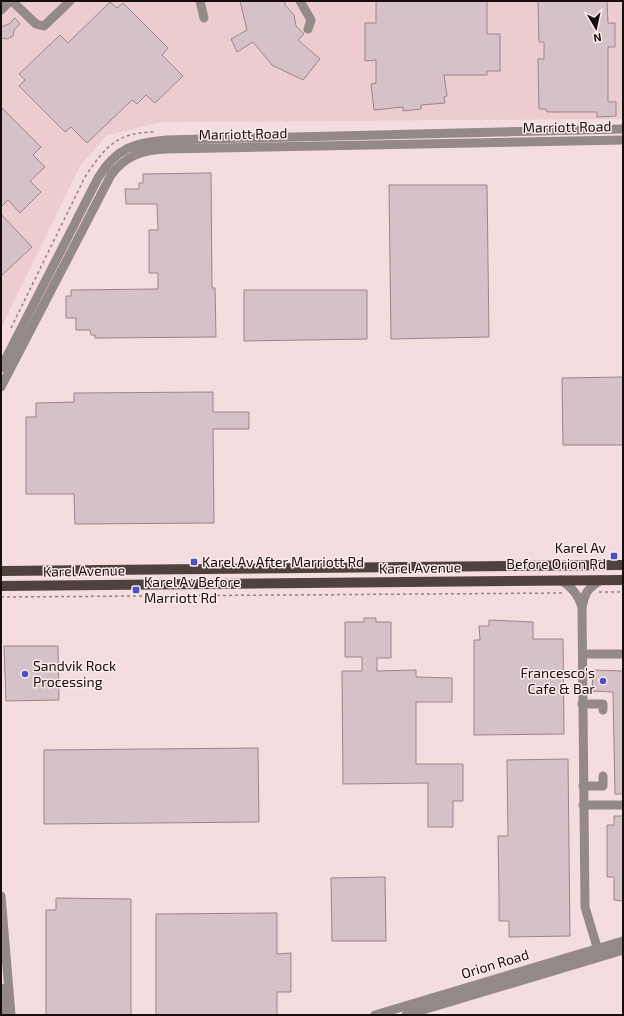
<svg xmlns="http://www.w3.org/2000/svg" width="624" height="1016" viewBox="0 0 624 1016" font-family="'Exo 2',sans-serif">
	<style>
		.built { fill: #edcccf }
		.building { fill: #d6c1c9; stroke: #9a858d }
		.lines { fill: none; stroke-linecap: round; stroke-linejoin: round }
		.path { stroke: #928182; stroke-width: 1.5; stroke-dasharray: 3 3; stroke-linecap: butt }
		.minor { stroke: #938987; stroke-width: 9 }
		.major { stroke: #51413d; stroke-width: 10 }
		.poi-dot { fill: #4951c6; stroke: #ffebec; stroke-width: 1.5 }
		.labels { text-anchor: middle; stroke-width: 3; stroke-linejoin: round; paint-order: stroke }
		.street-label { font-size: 14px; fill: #150d0e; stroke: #ffebec }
		.poi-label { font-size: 14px; fill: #150d0e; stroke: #ffebec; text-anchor: start }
	</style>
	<rect width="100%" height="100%" fill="#f5dcde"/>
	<path class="built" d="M1 1H623V119L161 122 106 136 80 166 1 328Z"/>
	<path class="building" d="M240 1H285V5L294 15 296 26 304 34 298 40 320 59 303 80 272 65 253 42 237 52 231 39 247 30Z
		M376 1H487V34H500V71H487V75H444L447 96 444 97 445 103 421 105V109L403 111V107L374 110 371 84 376 83V60L365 61V23H376Z
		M538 1H607L608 23H615V47H608V102H616V116L597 117V112H547L546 109H539L538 59H544V42H539Z
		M110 2 117 8 123 3 168 48 162 55 183 76 155 103 146 95 137 104 132 100 87 143 71 127 65 132 19 86 25 80 19 74 60 35 68 43Z
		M15 18 20 24 14 30 13 36 7 39 1 38V27L9 24Z
		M1 107 41 147 33 155 45 167 30 181 41 192 20 213 8 200 1 207Z
		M211 173 212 288H215L216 337 95 338V335H91L90 330H76V318H66V296H71V290L158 289V273H149V230H158L157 204H126L125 189H139V183H143V174Z
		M389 185H487L489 337 391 339Z
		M1 214 32 247 1 276Z
		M244 290H367V339L244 341Z
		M623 377V445H563L562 378Z
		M213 392V412H249V429H213L214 523 75 524 74 494H26V417H36V403L74 402V393Z
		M364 618H376V622H391V658H377V671L416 670V677L452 678V702H416V764H463V801H453V827H428V783L343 784 342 671H362V657H345V622H364Z
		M489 620 533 622V639H563L564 734 474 735V640H480L479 626H489Z
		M4 646H58L59 700 6 701Z
		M593 670 623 671V794H615L613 692 592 691Z
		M258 748 259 822 44 824V750Z
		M568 759 570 936 509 937V921H499V893L498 836H508L507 760Z
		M614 816H623V901L614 900V877H607V825H614Z
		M385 877 386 941H332L331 878Z
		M56 898 131 899V1015H46V910H56Z
		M277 913V954L291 953V992H277V1015H156V914Z"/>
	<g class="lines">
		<path class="path" d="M11 328 85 177C104 148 117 132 154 132
			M599 592H623
			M1 597 563 593"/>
		<path class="minor" d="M12 1 36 24 44 26 70 1
			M200 1 204 18
			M300 1 311 20 308 29
			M1 10 10 1
			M1 368 98 178C116 148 134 143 166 140L623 129
			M1 387 111 175C125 156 143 150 165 149L623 140
			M561 580C572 588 578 594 582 607
			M583 654H623
			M582 704H603V710
			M583 786H603V776
			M583 805H623
			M1 896 11 1015
			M600 957 585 907 582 608C585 592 587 589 601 580
			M1 988 3 1015
			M375 1015 623 941
			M406 1015 623 950"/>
		<path class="major" d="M1 571 623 565
			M1 586 623 580"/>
	</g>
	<g class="poi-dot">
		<rect x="610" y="552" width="8" height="8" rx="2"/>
		<rect x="190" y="558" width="8" height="8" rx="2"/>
		<rect x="132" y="586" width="8" height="8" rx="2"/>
		<circle cx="25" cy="674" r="4"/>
		<circle cx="603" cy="681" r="4"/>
	</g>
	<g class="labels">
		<g class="street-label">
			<text transform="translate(567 127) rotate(-1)" y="5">Marriott Road</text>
			<text transform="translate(243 134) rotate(-1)" y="5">Marriott Road</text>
			<text transform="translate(420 568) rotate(-1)" y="5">Karel Avenue</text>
			<text transform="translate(84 571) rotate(-1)" y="5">Karel Avenue</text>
			<text transform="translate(495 964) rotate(-17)" y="5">Orion Road</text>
		</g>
		<g class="poi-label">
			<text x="606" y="553" text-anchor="end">Karel Av<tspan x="606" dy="16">Before Orion Rd</tspan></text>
			<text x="202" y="567">Karel Av After Marriott Rd</text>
			<text x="144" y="587">Karel Av Before<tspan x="144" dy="16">Marriott Rd</tspan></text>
			<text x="33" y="671">Sandvik Rock<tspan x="33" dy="16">Processing</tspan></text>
			<text x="595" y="678" text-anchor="end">Francesco's<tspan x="595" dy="16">Cafe &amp; Bar</tspan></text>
		</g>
	</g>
	<rect width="624" height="1016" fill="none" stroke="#150d0e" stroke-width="4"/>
	<g transform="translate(596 28) rotate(171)" stroke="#ffebec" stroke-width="3" paint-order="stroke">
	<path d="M0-3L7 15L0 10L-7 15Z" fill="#150d0e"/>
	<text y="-6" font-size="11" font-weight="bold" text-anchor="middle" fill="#150d0e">N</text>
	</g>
</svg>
